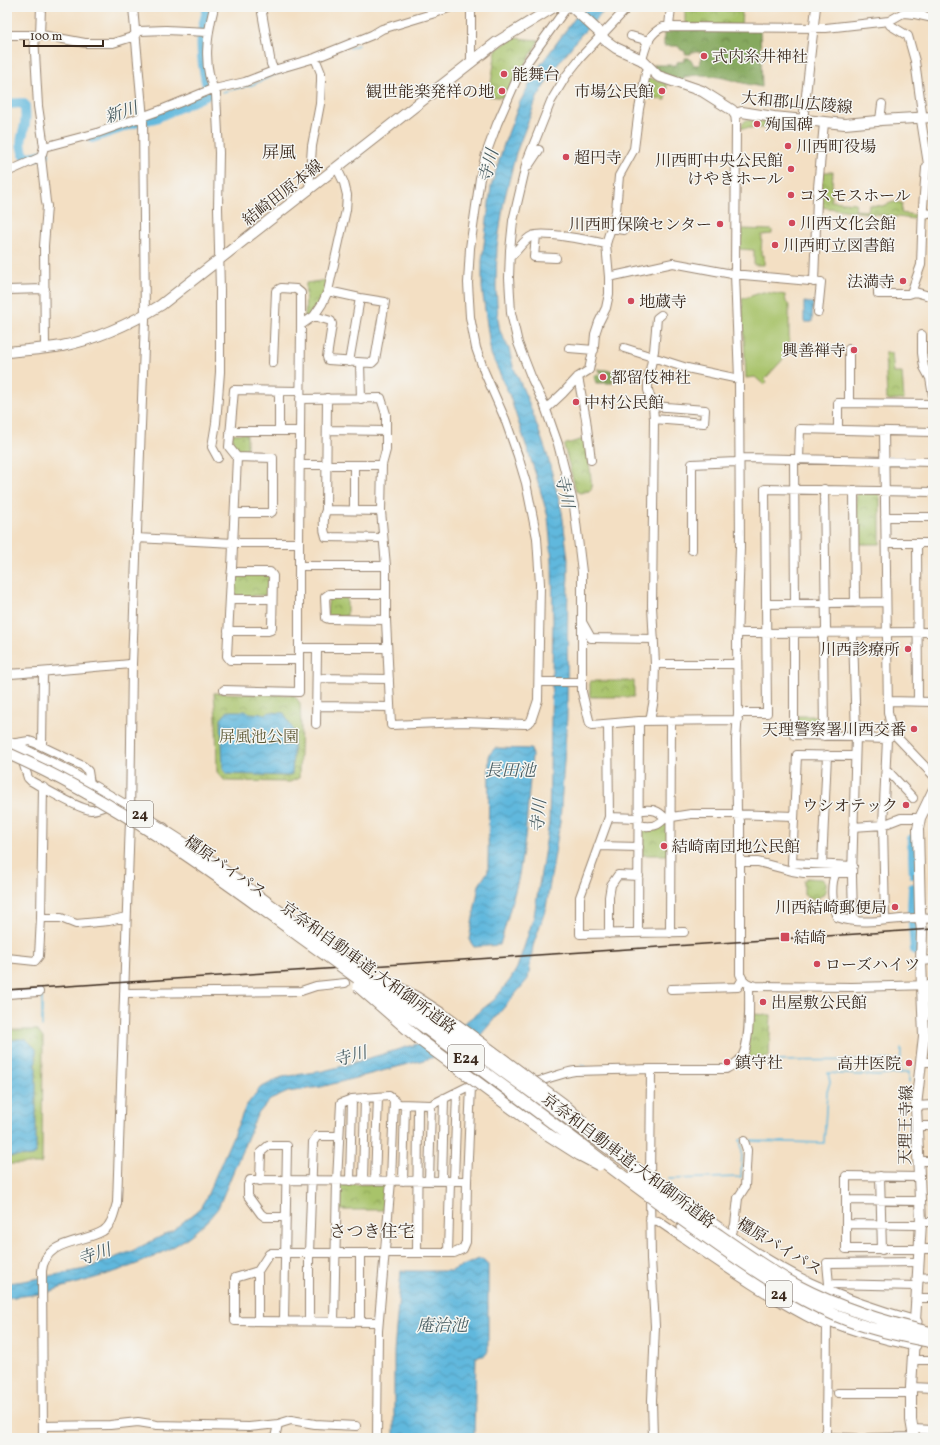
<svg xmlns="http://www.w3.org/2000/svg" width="940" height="1445" viewBox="0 0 940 1445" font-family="Vollkorn,'Noto Serif JP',serif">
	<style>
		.green { fill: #a8c36a; stroke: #727644 }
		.forest { fill: url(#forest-crowns); stroke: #606a3e }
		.park { fill: url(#park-crowns); stroke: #727644 }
		.water { fill: url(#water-waves); stroke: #4e717e }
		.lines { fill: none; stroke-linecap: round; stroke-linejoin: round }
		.stream { stroke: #60b8dd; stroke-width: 1.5 }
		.river { stroke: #60b8dd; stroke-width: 10 }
		.minor-casing { stroke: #978470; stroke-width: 10 }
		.major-casing { stroke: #978470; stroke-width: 12 }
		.highway-casing { stroke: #978470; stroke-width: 13 }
		.minor { stroke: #fff; stroke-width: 8 }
		.major { stroke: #fff; stroke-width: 10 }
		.highway { stroke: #fff; stroke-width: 11 }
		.rail { stroke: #3b2a1e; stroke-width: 1.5 }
		.highway-bridge-casing { stroke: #978470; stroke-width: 13; stroke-linecap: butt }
		.highway-bridge { stroke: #fff; stroke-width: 11 }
		.poi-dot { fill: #d1495b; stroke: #f6f6f2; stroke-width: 1.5 }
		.labels { text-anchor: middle; stroke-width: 3; stroke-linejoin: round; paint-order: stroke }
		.shield { fill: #f6f6f2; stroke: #73675e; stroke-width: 1 }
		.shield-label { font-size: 15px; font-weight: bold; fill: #3b2a1e }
		.poi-label { font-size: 16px; fill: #3b2a1e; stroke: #f6f6f2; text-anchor: start }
		.street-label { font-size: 16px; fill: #3b2a1e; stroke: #f6f6f2 }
		.park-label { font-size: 16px; fill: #5c5835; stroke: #f6f6f2 }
		.water-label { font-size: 17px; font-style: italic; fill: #485c61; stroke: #f6f6f2 }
		.neighbourhood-label { font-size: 17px; fill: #3b2a1e; stroke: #f6f6f2 }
	</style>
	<defs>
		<pattern id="forest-crowns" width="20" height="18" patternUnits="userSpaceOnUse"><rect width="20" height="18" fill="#86a95e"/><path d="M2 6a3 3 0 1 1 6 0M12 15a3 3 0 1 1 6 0" fill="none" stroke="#6f8a4d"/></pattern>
		<pattern id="park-crowns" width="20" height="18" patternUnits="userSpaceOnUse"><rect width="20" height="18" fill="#a8c36a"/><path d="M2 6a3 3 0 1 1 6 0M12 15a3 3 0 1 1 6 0" fill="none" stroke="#8a9f57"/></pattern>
		<pattern id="water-waves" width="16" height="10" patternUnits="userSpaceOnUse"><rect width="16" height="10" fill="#60b8dd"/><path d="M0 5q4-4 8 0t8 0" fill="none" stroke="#5096b3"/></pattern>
	</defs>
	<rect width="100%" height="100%" fill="#f6f6f2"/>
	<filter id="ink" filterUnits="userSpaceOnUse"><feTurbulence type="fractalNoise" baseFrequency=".025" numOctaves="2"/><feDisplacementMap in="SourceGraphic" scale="8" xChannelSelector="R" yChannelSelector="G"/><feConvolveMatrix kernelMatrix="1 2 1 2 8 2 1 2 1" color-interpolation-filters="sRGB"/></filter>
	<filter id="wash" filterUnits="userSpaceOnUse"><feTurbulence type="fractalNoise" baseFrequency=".012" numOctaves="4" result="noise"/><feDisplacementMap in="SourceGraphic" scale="16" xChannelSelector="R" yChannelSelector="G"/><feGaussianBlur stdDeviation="0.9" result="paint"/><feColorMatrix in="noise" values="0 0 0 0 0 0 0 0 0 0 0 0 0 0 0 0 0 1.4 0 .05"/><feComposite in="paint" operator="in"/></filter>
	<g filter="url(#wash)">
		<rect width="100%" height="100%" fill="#f3dfc3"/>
		<path class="green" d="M742 229 772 230V234L762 235 761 255H764V265H754V250L739 249V239L742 237Z
			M763 292 785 295 786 302 789 305V346L787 355 765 379 767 382 764 385 755 377 746 378 742 299Z"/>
		<path class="forest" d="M664 29H760L762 87C741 84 721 75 700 75 695 75 689 76 684 77L683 82 658 71 653 65H677V62L685 61V58H689L694 65H699L702 58V52H691V54H685V51L681 50 678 46H664Z
			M597 369 613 371 612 378 613 383H596L594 376 598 374 602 378 608 379V375L603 374Z"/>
		<path class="park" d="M685 10 742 11 741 25 685 24Z
			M513 38 539 40 506 98 489 96 496 50Z
			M650 78 667 84 666 100 643 98 646 80Z
			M746 120 765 121V128H741L743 123Z
			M823 172H833L831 201 856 203 855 210 868 211 869 205 883 206 893 202 902 203 901 213 921 216V220L820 207Z
			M327 280 328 283 317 309 305 319 306 283Z
			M885 353H892L894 373H902L904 400H887Z
			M247 433V454H237L233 450 232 437 233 434Z
			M586 434 592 488 589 491 580 493 576 491 564 446 566 444 584 439Z
			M859 493H878L880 497V544H856V496Z
			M267 574 270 577 269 595 232 596 235 575Z
			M329 596H347V616H329L327 614Z
			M590 681H634V697H590Z
			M214 693 294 695 300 703 301 726 299 778 290 782 225 781 217 772 216 718Z
			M797 716H821V727H814V733H800L797 730Z
			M666 822H669L668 855H641L642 831 643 829C654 829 659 831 666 822Z
			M807 878 822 879 826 882C827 892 823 897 814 899L804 895V881Z
			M751 1014 771 1015 769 1057H744Z
			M7 1030H37L43 1038 42 1161 41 1164H7Z
			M342 1184 384 1185 386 1186 384 1210H339V1186Z"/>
		<path class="water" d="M583 7H608L579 37 555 68 537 98 516 153 504 201 497 247 496 287 498 319 500 331 509 349 513 366 529 403 547 454 562 512 568 559 567 716 560 822 546 908 533 946 528 979 479 1037 462 1046 435 1057 321 1087 288 1092 270 1100 257 1115 218 1208C180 1258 114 1272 57 1289L47 1293 7 1298V1283L24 1281 85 1269 132 1251 172 1231 200 1208 206 1198 246 1106 260 1088 282 1077 323 1071 339 1067 420 1043 455 1029 467 1021 494 1000 510 980 517 968 526 941 534 916 549 823 553 621 552 560 548 517 535 472 509 394 491 354 482 288V261L491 187 504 144 520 102 539 67Z
			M804 302 813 303 812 322H804Z
			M228 711H245L250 713 267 714 270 712 284 713 294 732 292 774 289 776 227 774 223 768 221 719Z
			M495 748 531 749 532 756 525 839 518 880 500 945 474 947 469 940 479 885 488 871 489 755Z
			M17 1039H26L36 1049V1154L33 1156 7 1157V1040H17Z
			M479 1259 483 1260 488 1265V1350C487 1357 481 1356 476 1357L474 1438H394V1352L401 1271H450Z"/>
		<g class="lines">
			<path class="stream" d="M453 9 459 7
				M350 48 358 45
				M222 92 252 85 283 71
				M42 1027V993
				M744 1061 900 1060
				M581 1065 586 1067
				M900 1073 901 1049
				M748 1141 824 1143 827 1092 830 1082 828 1073 878 1076 909 1072V1082
				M669 1179 741 1177 742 1148 740 1140H742"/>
			<path class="river" d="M7 104 22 103 25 105C25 111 26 118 25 124 23 138 18 140 24 155L30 157 45 154
				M92 138 135 123 156 118 209 94C204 75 200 55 202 35 202 26 206 16 208 7
				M912 839 914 874
				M912 913 913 888
				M913 923 915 950"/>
		</g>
	</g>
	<g filter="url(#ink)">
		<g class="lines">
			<g class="minor-casing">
				<path id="minor" d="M214 7C207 35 202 67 216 94L219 153 218 208 220 290V372L216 423 212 447 218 458
					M261 7 271 64 274 70
					M471 7V63
					M628 7 581 57 566 76 551 101 527 161 513 221 510 250 509 278 511 313 518 343 532 379 544 404 558 444 574 506 582 572V692L590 724 592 725 639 721 738 720
					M889 21 890 25 908 36 915 61 922 113 921 120 928 164 926 168 923 207 921 265 911 293
					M669 26 671 7
					M7 35H42L85 43H113L132 37 139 31 166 30 208 32
					M34 35 38 106 44 147 41 157 46 202 47 206 44 246 45 348
					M40 35 41 7
					M631 36 649 41
					M642 60C646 46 648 34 663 27L826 28 889 21 903 13 915 14 933 18
					M735 114 736 123 735 274 739 379 740 547 737 642 738 713 736 740 737 812 740 821V974C743 982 748 985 756 986L852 987 933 985
					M880 120 882 104
					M803 121 816 7
					M44 147 97 133 161 110 210 90 245 82 271 72 274 70 315 58 372 35 382 29 435 13 451 7
					M529 165 539 150
					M7 172 41 157
					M309 190 312 146 320 104 321 81V73L315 58
					M923 213 933 214
					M611 228 624 230
					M536 235 534 257 556 258
					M510 257C518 251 523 240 532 236 543 231 592 241 606 244
					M609 277 673 263 732 274 821 282 818 312
					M814 282 817 198 824 123
					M878 289V294H909L915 292 933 297
					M7 290 45 289
					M314 316 331 321 332 324 327 357 328 360 372 363 375 360 385 302 360 298 328 291
					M922 335V353L924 367 930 378 933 396
					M569 348 594 350
					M624 348 687 368 739 379
					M849 349V403
					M349 362 360 298
					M273 363 276 291 281 288 296 289 301 293V325
					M360 363 361 399
					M578 377 586 419 591 460
					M327 398 326 510C323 517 323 529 326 537L383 538
					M300 399 381 398 386 414V450L382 465 381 511 386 566V620L391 725 463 722 526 724 531 721 538 700 540 584 537 538 526 483 518 456 505 419 484 371 476 348 470 317 468 283 470 248 480 178 486 154 497 124 520 72 567 7
					M653 406 705 410 704 423 654 419
					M546 409 563 393 578 377 589 370 594 346 595 334 599 322 606 308 609 294V277L606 244 616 211 619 176 634 149 639 109 646 73 649 67
					M327 430 386 431
					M838 430V403L933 404
					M230 431H300
					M279 431V391
					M884 431 888 712 891 727 894 734 933 775
					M794 459 795 603
					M799 459 800 429 933 432
					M300 465H382
					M354 465V510
					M854 490 855 603
					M326 510 381 511
					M235 513H269L272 512 273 509V458L237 457
					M885 517H933
					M136 538 234 543H299L301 325 314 316 322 304 328 291 346 210 347 195 344 183 337 168
					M886 543H933
					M917 543 918 701
					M692 550V464L736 462 742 458 933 462
					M299 566H386
					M386 594H329L325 597 326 618 329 619 386 620
					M230 599H272
					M767 604 886 602
					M582 622 591 638 654 639
					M228 631H268L271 630 272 627 273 576 270 572H232
					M738 633 933 632
					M794 633V735L856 736
					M299 648H387
					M299 660H230L227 656 231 577 232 568 237 457 229 447 234 390 300 391
					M655 664H737
					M7 674C49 672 90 667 132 664
					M317 678 389 679
					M539 682H582
					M224 690 299 692V543
					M888 701 933 702
					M317 706 390 707
					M738 713H767L765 489 933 492
					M650 721 654 699 655 664 652 606 654 419 653 406 648 390V379L654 351 657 318 661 315
					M316 724 317 649
					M608 724 609 817 580 897V934L684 932
					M824 736 823 638 826 628 824 489
					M856 738 887 739
					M10 744 29 741 35 743 83 766 88 771 90 784
					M42 746 43 672
					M23 762 28 778 31 781C44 788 78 809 91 810 96 810 102 807 106 806
					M885 768 913 798
					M639 810C652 810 656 808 665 818 656 828 652 826 639 826
					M609 817 639 818
					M666 818 691 814H733L794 816
					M853 827 883 825 901 818H920
					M598 846 639 847
					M740 862H758L792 871 804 873H850L852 876 853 918 856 920
					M822 864 827 755
					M853 866 792 863 797 755 855 756
					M836 873C830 883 832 907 837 917 861 926 890 919 914 918 921 918 927 919 933 919
					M852 876 856 736 853 633
					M41 918H61L76 924 109 921 126 917
					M885 920 883 825 887 739 894 734
					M638 933 639 721
					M670 933 671 722
					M609 934V897L611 885 618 875 639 876
					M7 958 35 961 39 956 41 918 43 787
					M921 961 933 960
					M671 989 738 987 742 980
					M124 993 301 991 316 986 345 983
					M7 994 39 992
					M923 1014 933 1013
					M924 1036H933
					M922 1062H933
					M531 1083C547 1080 560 1073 575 1071L651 1069H726C732 1066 737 1063 741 1058 751 1045 749 1002 749 985
					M916 1106 933 1105
					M917 1126H933
					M918 1161H933
					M880 1176 882 1250
					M920 1177 846 1176V1249H933
					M260 1181 261 1152 268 1146H287L284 1320
					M350 1181 352 1099
					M363 1181 365 1097
					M375 1181 378 1097
					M403 1181 405 1105
					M429 1181 431 1105
					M442 1181 444 1098
					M454 1181 457 1092
					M650 1182 651 1069
					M650 1194 651 1259 655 1326 652 1400 653 1438
					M846 1200 920 1201
					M285 1217H265L261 1214 248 1196V1185L250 1180 467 1181
					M650 1220 658 1221C711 1257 763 1295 821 1324L826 1325
					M846 1224 918 1225 926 1222H933
					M731 1235 735 1225 738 1198 745 1187 747 1150 744 1141
					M360 1253V1322
					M417 1253 418 1105
					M448 1253 450 1181
					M258 1271 235 1278V1321L378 1322
					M918 1278 933 1277
					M917 1286 829 1284 827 1263 919 1262
					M917 1298H933
					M258 1320V1271L269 1254 271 1253H454L463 1249 466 1242 467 1181 471 1086
					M309 1320V1253L313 1142 317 1136H339
					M334 1321 337 1181 341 1103 352 1099 389 1096 399 1104 431 1105 467 1087 504 1085
					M827 1321 826 1437 855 1438
					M914 1360H933
					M911 1387 933 1388
					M838 1393H911
					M43 1426 110 1425 138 1422 157 1425 249 1427 278 1424 291 1420 315 1424 356 1426
					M913 1429 933 1430
					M43 1438 42 1271C45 1239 81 1244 103 1231 112 1225 114 1213 117 1203L130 820 132 664 145 320 143 119 133 7
					M275 1438 278 1424
					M377 1438 378 1331 391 1181 394 1100
					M868 1438 914 1437"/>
			</g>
			<g class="major-casing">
				<path id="major" d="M572 7 598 31 605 40 616 48 642 60 658 76 702 91 732 110 735 114 742 112 774 117 845 124 877 121 880 120 933 117
					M7 352C25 350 44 349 62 346 97 339 130 324 161 305L497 42 554 7
					M914 1438 911 1420V1387L921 1223 916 1106 924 1036 921 961 922 932 920 912 918 829 920 818 933 791"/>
			</g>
			<g class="highway-casing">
				<path id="highway" d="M7 742 68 772 164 829
					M662 1187C709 1221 757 1259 810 1284 844 1300 879 1312 916 1322
					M683 1227C728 1260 775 1297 827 1319 855 1331 885 1338 915 1345"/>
			</g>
			<use href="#minor" class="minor"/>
			<use href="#major" class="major"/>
			<use href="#highway" class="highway"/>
			<path class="rail" d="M7 990 933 929"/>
			<g class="highway-bridge-casing">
				<path id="highway-bridge" d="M7 753C112 799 206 867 298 935 393 1003 486 1073 579 1143 622 1176 665 1208 709 1239 750 1268 791 1296 837 1316 867 1329 901 1336 933 1342
					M155 825 205 857 419 1014
					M382 979 417 998 443 1015 563 1104 583 1122
					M358 986 420 1040 547 1134 580 1155 599 1165
					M416 1008 648 1177
					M634 1176C662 1196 690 1216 719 1235 745 1253 770 1271 798 1286 840 1308 887 1323 933 1333"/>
			</g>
			<use href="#highway-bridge" class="highway-bridge"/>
		</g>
	</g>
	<g class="poi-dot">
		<circle cx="704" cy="56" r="4"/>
		<circle cx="504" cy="74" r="4"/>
		<circle cx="502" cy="91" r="4"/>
		<circle cx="662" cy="91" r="4"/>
		<circle cx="757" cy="124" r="4"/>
		<circle cx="788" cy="146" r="4"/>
		<circle cx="566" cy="157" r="4"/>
		<circle cx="791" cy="169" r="4"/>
		<circle cx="791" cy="195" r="4"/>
		<circle cx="792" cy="223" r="4"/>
		<circle cx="720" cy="224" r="4"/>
		<circle cx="775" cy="245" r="4"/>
		<circle cx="903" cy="281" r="4"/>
		<circle cx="631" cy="301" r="4"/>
		<circle cx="854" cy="350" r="4"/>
		<circle cx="603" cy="377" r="4"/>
		<circle cx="576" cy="402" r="4"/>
		<circle cx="908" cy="649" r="4"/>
		<circle cx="914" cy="729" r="4"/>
		<circle cx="906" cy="805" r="4"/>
		<circle cx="664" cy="846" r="4"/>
		<circle cx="895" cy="907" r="4"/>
		<rect x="780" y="932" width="10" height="10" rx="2"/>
		<circle cx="817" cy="964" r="4"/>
		<circle cx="763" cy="1002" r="4"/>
		<circle cx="727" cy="1062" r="4"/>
		<circle cx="909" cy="1063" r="4"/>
	</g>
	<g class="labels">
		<g class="shield">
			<rect x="127" y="801" width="26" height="26" rx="3"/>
			<rect x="448" y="1045" width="36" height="26" rx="3"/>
			<rect x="766" y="1281" width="26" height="26" rx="3"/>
		</g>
		<g class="shield-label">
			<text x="140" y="819">24</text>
			<text x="466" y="1063">E24</text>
			<text x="779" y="1299">24</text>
		</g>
		<g class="poi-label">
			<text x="712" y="62">式内糸井神社</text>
			<text x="512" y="80">能舞台</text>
			<text x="494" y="97" text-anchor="end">観世能楽発祥の地</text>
			<text x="654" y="97" text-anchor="end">市場公民館</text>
			<text x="765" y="130">殉国碑</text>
			<text x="796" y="152">川西町役場</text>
			<text x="574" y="163">超円寺</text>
			<text x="783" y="166" text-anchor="end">川西町中央公民館<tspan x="783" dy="18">けやきホール</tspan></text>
			<text x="799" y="201">コスモスホール</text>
			<text x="800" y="229">川西文化会館</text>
			<text x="712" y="230" text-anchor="end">川西町保険センター</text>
			<text x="783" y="251">川西町立図書館</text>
			<text x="895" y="287" text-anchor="end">法満寺</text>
			<text x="639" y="307">地蔵寺</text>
			<text x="846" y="356" text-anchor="end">興善禅寺</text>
			<text x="611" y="383">都留伎神社</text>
			<text x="584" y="408">中村公民館</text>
			<text x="900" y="655" text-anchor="end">川西診療所</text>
			<text x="906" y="735" text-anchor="end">天理警察署川西交番</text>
			<text x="898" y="811" text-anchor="end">ウシオテック</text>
			<text x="672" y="852">結崎南団地公民館</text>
			<text x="887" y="913" text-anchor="end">川西結崎郵便局</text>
			<text x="794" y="943">結崎</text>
			<text x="825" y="970">ローズハイツ</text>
			<text x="771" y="1008">出屋敷公民館</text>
			<text x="735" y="1068">鎮守社</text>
			<text x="901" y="1069" text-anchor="end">高井医院</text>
		</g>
		<g class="street-label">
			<text transform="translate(797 102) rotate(5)" y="6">大和郡山広陵線</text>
			<text transform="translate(282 192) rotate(-38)" y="6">結崎田原本線</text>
			<text transform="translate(226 866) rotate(35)" y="6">橿原バイパス</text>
			<text transform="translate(369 967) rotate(36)" y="6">京奈和自動車道;大和御所道路</text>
			<text transform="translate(905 1125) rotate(-89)" y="6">天理王寺線</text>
			<text transform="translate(629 1160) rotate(37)" y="6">京奈和自動車道;大和御所道路</text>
			<text transform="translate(780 1246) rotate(31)" y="6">橿原バイパス</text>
		</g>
		<g class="park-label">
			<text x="259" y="742">屏風池公園</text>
		</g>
		<g class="water-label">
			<text transform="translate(121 112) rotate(-18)" y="6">新川</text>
			<text transform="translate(488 166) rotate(-75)" y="6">寺川</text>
			<text transform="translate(565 491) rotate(78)" y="6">寺川</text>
			<text x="510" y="776">長田池</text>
			<text transform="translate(538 816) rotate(-85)" y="6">寺川</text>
			<text transform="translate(350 1056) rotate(-15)" y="6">寺川</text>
			<text transform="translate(94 1254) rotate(-19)" y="6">寺川</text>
			<text x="442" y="1331">庵治池</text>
		</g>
		<g class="neighbourhood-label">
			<text x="279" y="158">屏風</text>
			<text x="372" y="1237">さつき住宅</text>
		</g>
	</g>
	<rect width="940" height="1445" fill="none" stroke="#f6f6f2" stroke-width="24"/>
	<path d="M24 40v6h79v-6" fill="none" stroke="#3b2a1e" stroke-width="2"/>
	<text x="30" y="40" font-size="12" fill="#3b2a1e" stroke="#f6f6f2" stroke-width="3" paint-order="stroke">100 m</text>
</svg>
